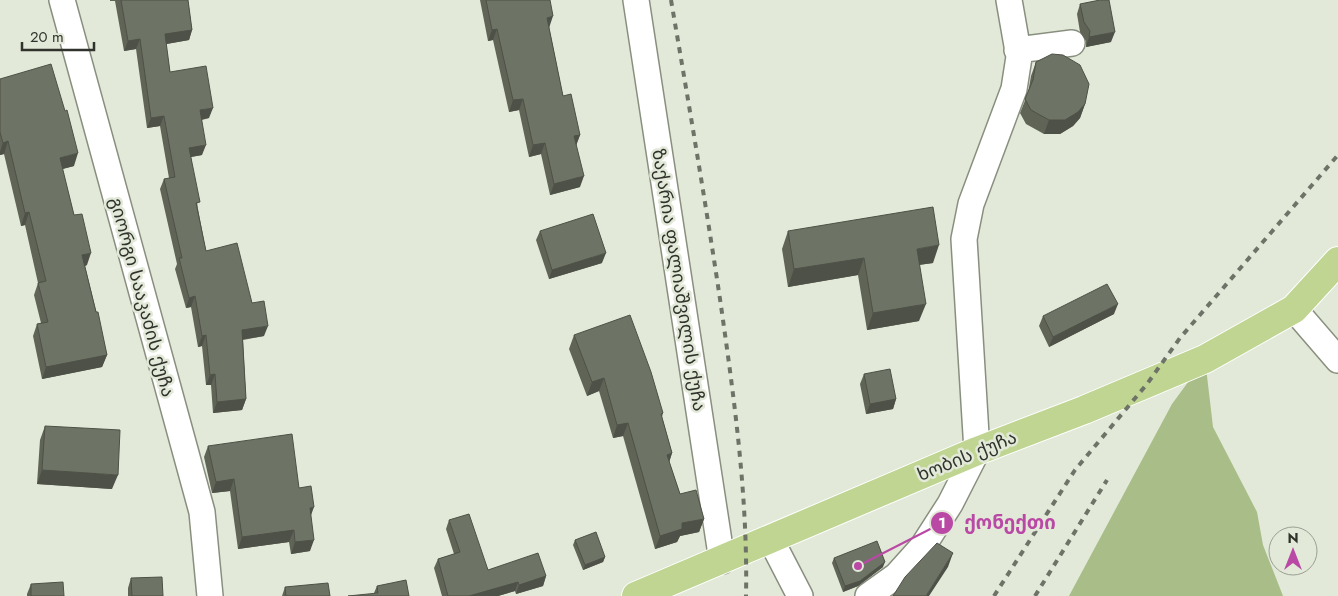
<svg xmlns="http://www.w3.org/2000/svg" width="1338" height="596" viewBox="0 0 1338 596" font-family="Jost,'Noto Sans Georgian',sans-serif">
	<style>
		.green { fill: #a8bd87 }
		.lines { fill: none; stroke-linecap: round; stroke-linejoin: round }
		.minor-casing { stroke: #898f7f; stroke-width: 28 }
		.major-casing { stroke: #fff; stroke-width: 30 }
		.minor { stroke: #fff; stroke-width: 25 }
		.major { stroke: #bfd591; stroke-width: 28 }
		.rail { stroke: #6e7368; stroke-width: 4; stroke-dasharray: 6 6; stroke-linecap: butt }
		.wall { fill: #5f6457 }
		.shaded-wall { fill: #4d5147 }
		.building { fill: #6e7465; stroke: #4d5147 }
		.labels { text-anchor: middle; stroke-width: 5; stroke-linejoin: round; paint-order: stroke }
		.street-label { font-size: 18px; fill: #30332c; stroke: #e2e9d8 }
		.leader { fill: none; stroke: #ba49a6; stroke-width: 2 }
		.callout-dot { fill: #ba49a6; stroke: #e2e9d8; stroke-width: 2 }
		.mark-label { font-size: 15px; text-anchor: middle; font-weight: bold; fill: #fff }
		.callout-label { font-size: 19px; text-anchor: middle; font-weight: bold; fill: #ba49a6; stroke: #e2e9d8; stroke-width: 5; stroke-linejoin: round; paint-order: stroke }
	</style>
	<rect width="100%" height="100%" fill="#e2e9d8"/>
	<path class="green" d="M1205 359 1213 427 1257 512 1263 545 1283 596H1069L1172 404Z"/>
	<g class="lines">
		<g class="minor-casing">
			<path id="minor" d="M62 0 202 512 210 596
				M636 0 722 561
				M1017 50 1072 43
				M1294 309 1338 360
				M771 540 800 596
				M868 596 896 576 923 546 950 504 977 451 964 239 971 204 1014 89 1019 57 1009 0"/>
		</g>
		<g class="major-casing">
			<path id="major" d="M636 596 977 451 1084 410 1205 359 1294 309 1338 261"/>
		</g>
		<use href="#minor" class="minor"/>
		<use href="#major" class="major"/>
		<path class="rail" d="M671 0C688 99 705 199 720 299 734 397 748 497 746 596
			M994 596 1075 470 1147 384 1180 338 1338 155
			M1035 596 1107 480"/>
	</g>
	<path class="wall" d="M110 0H188L192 30 189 40 166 44 170 72 209 118 202 120V155L191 157 198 209 206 251 252 303 264 336 243 340 246 399 242 410 213 413 211 385H206L202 346 198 347 191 307 186 308 175 269 177 264 160 189 164 179 169 178 160 126 147 128 136 49 124 51 115 1H110Z
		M480 0H550L549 27 563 96 580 135 576 145 580 187 550 195 541 154 529 157 519 110 509 112 493 40 488 41Z
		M1080 4 1111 42 1086 47V41L1080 32 1077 14Z
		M1036 62 1085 104 1080 118 1073 126 1060 134H1044L1026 124 1020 113 1028 93 1031 76Z
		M0 79 74 166 62 169 87 265 85 266 107 355 102 367 42 379 33 336 37 324 41 323 34 295 38 283 25 225 21 226 4 154 0 155Z
		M540 231 602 263 549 279 536 240Z
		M788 231 933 263 919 265V321L867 330 858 275 788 287 782 249Z
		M1114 314 1049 347 1039 326 1043 316Z
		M574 335 663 413 662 417 672 453 669 462 680 494 704 519 699 532 680 536 677 542 655 549 623 436 613 438 599 391 587 396 569 349Z
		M864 374 896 399 893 409 866 414 860 384Z
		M45 426 112 489 37 484 40 440Z
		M208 446 299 488 311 517 310 551 291 554 289 542 238 549 230 491 212 493 204 457Z
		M449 520 488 570 546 576 543 586 516 594 515 591 498 596H442L434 568 438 559 454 554 446 529Z
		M575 540 605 557 603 562 583 570 573 545Z
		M834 558 883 567 858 586 843 592 832 563Z
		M131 578 163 596H128V588Z
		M31 584 64 596H27V594Z
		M377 586 409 596 374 593Z
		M285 587 330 596H282Z"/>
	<path class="shaded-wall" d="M553 16 549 28 547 18Z
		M497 29 493 40 488 41 492 30Z
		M192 30 189 40 161 45 165 34Z
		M1115 32 1111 42 1086 47 1089 37Z
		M140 39 136 49 124 51 128 41Z
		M523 99 519 110 509 112 513 100Z
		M1085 104 1080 118 1073 126 1060 134H1044L1049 120Z
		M213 108 209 118 196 120 200 110Z
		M164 116 160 126 147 128 151 118Z
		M580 135 576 146 574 136Z
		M8 141 4 154 0 155V152L3 143Z
		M545 143 541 154 529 157 533 145Z
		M206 145 202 155 185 158 189 148Z
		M78 153 74 166 55 171 60 158Z
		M584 176 580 187 550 195 554 184Z
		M29 212 25 225 21 226 25 213Z
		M939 245 933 263 910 266 917 249Z
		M91 253 87 265 78 268 82 255Z
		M606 253 602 263 549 279 552 270Z
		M864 258 858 275 788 287 794 269Z
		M195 296 191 307 186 308 189 298Z
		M926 304 919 321 867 330 873 313Z
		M1118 304 1114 314 1049 347 1053 337Z
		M268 326 264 336 238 340 242 330Z
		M206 335 202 346 198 347 202 336Z
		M107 355 102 367 42 379 46 367Z
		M215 374 211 385H206L210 375Z
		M604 378 599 391 587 396 592 382Z
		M246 399 242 410 213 413 217 402Z
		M896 399 893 409 866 414 870 404Z
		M628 423 623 436 613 438 617 425Z
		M672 453 668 466 667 455Z
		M42 470 118 475 112 489 37 484Z
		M234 479 230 491 212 493 216 482Z
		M314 507 310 518V508Z
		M704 519 699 532 680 536 677 542 655 549 660 536 682 523Z
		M294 530 289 542 238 549 242 537Z
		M314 540 310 551 291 554 295 542Z
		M953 553 948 567 929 596H926Z
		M605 557 603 562 583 570 585 565Z
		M885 562 883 567 858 586 843 592 845 586Z
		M546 576 543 586 516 594 519 585Z
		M518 582 515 591 498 596H469Z"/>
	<path class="building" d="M121 0H188L192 30 165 34 170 72 206 66 213 108 200 110 206 145 189 148 200 202 196 203 206 251 237 243 252 303 264 301 268 326 242 330 246 399 217 402 215 374 210 375 206 335 202 336 195 296 189 298 179 258H182L164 179 175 177 164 116 151 118 140 39 128 41Z
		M486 0H550L553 16 547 18 563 96 571 94 580 135 574 136 584 176 554 184 545 143 533 145 523 99 513 100 497 29 492 30Z
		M1100 0H1109L1115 32 1089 37 1090 31 1084 22 1080 4Z
		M1052 54 1063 55 1080 65 1089 84 1085 104 1078 112 1065 120H1049L1031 110 1025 99 1033 80 1036 62Z
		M51 64 65 111 67 110 78 153 60 158 74 215 82 214 91 253 82 255 96 312H98L107 355 46 367 37 324 48 322 38 283 46 281 29 212 25 213 8 141 3 143 0 132V79Z
		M933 207 939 245 917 249 926 304 873 313 864 258 794 269 788 231Z
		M593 214 606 253 552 270 540 231Z
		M1107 284 1118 304 1053 337 1043 316Z
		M630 315 651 372 663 413 661 414 672 453 667 455 680 494 696 490 704 519 682 523V529L660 536 628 423 617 425 604 378 592 382 574 335Z
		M890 369 896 399 870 404 864 374Z
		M45 426 120 430 118 475 42 470Z
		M292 434 299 488 311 486 314 507 310 508 314 540 295 542 294 530 242 537 234 479 216 482 208 446Z
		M469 514 488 570 538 553 546 576 519 585 518 582 469 596H448L438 559 460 552 449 520Z
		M596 532 605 557 585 565 575 540Z
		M877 541 885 562 860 581 845 586 834 558Z
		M937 543 953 553 926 596H893L905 577Z
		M162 577 163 596H132L131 578Z
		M406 580 409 596H348L378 593 377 586Z
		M63 582 64 596H31V584Z
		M328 583 330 596H286L285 587Z"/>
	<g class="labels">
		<g class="street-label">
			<text transform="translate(679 280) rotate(81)" y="6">ზაქარია ფალიაშვილის ქუჩა</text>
			<text transform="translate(142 297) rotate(75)" y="6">გიორგი სააკაძის ქუჩა</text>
			<text transform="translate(967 456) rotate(-22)" y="6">ხობის ქუჩა</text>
		</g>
	</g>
	<path class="leader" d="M858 566L942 523"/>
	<g class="callout-dot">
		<circle cx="858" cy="566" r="5"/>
		<circle cx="942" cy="523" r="12"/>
	</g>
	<g class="mark-label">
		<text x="942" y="528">1</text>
	</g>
	<g class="callout-label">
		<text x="1010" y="529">ქონექთი</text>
	</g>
	<g transform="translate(1293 551)"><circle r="24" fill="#e2e9d8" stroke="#9ba093"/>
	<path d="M0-4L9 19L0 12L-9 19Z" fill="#ba49a6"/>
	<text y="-8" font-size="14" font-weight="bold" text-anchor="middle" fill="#30332c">N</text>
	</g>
	<path d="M22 42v8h72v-8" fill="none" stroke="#30332c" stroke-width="2.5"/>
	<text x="30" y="42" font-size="15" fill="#30332c" stroke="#e2e9d8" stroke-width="4" paint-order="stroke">20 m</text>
</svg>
